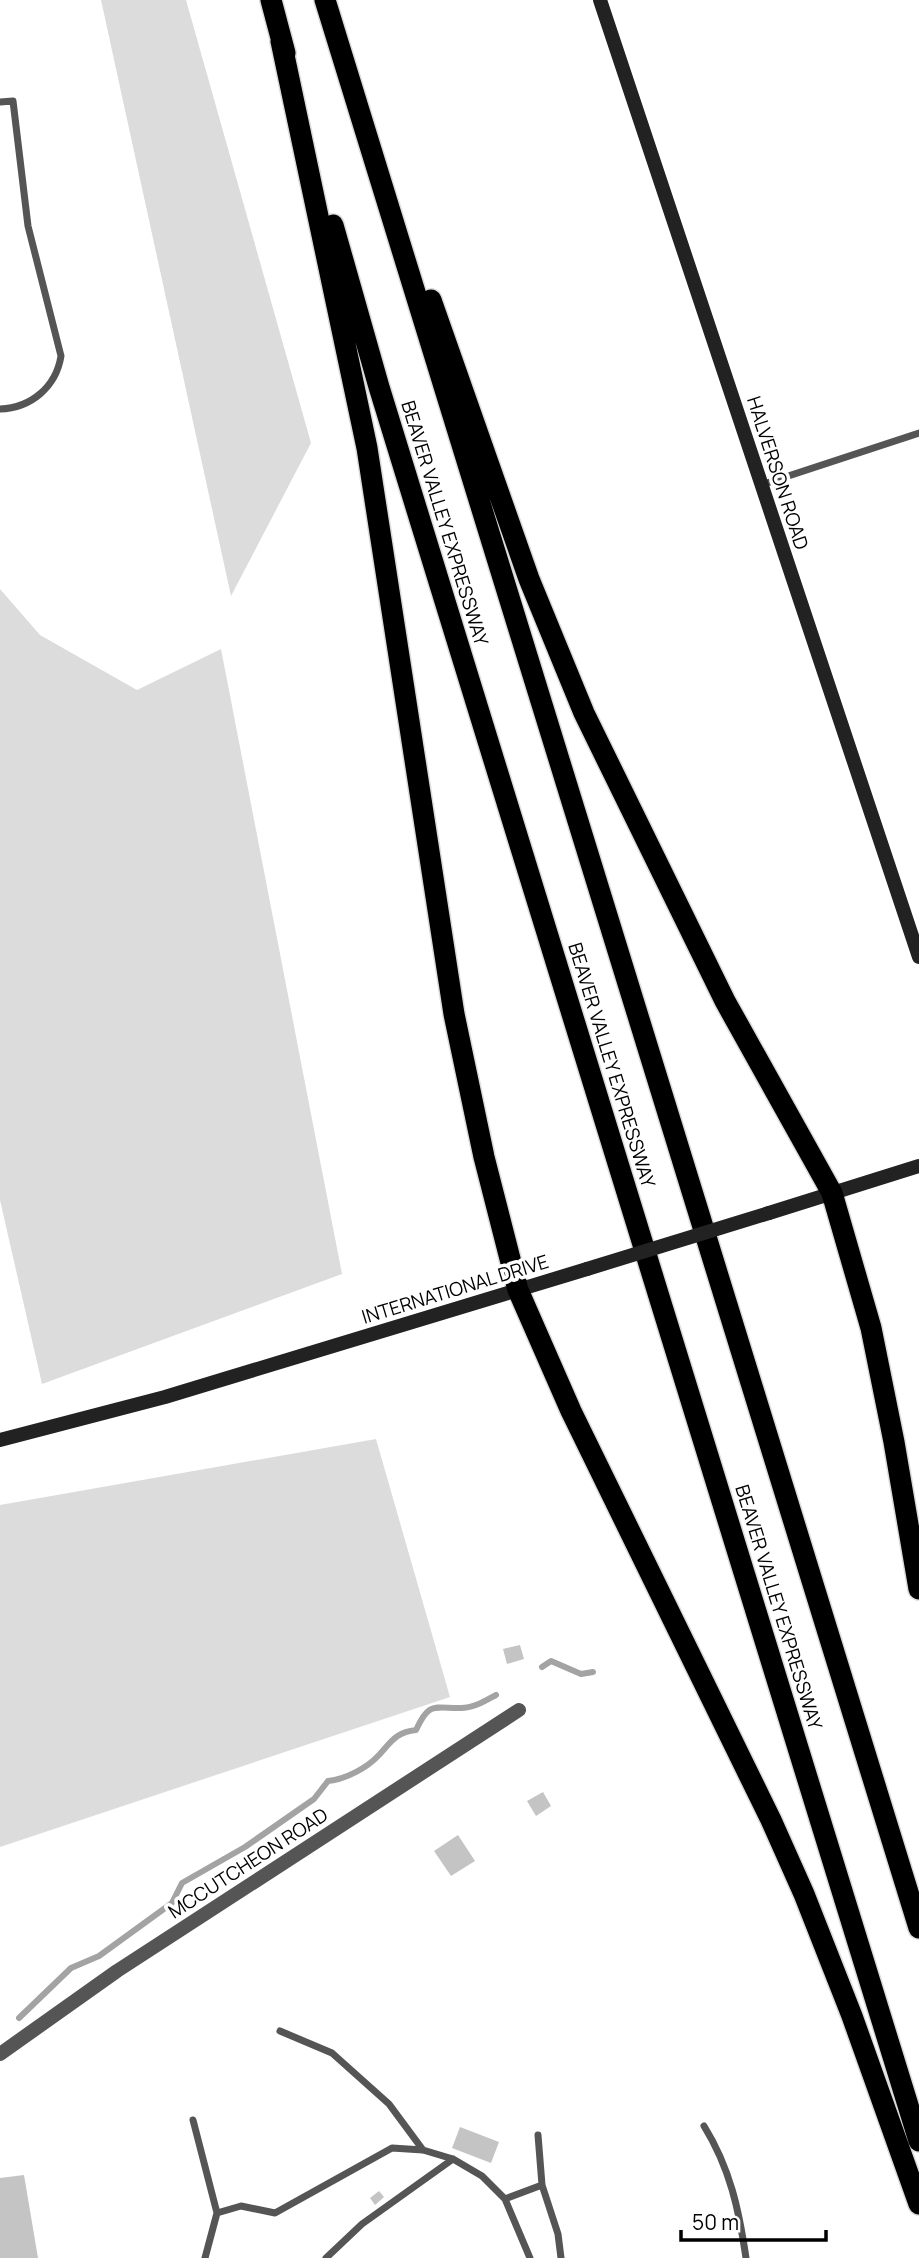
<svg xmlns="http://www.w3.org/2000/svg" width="919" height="2258" viewBox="0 0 919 2258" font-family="Manrope,sans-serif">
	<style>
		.green { fill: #dcdcdc }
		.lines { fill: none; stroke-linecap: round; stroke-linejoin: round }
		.stream { stroke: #a3a3a3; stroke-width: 6 }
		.building { fill: #c4c4c4 }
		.highway-casing { stroke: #dbdbdb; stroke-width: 24 }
		.lane { stroke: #555; stroke-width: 7 }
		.street { stroke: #555; stroke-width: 14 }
		.secondary { stroke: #222; stroke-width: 14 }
		.highway { stroke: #000; stroke-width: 21 }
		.secondary-bridge { stroke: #222; stroke-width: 14 }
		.labels { text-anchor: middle; stroke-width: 7; stroke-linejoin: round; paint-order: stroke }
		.street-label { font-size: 19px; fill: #000; stroke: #fff }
	</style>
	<rect width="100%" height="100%" fill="#fff"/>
	<path class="green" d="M101 0H186L311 443 231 596Z
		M0 589 40 635 137 690 221 649 342 1274 42 1384 0 1200Z
		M376 1439 450 1697 0 1847V1505Z"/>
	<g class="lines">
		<path class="stream" d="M542 1667 551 1661 581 1674 593 1672
			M19 2018 71 1968 99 1956 172 1903 182 1883 245 1847 314 1799 328 1781C346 1779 367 1768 379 1755 391 1742 396 1732 416 1730 429 1702 433 1708 459 1708 472 1709 485 1701 496 1695"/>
	</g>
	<path class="building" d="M520 1645 524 1659 507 1664 503 1649Z
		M543 1792 551 1806 536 1816 527 1801Z
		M458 1835 475 1861 451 1876 434 1851Z
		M460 2127 499 2142 491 2163 452 2148Z
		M24 2175 38 2258H0V2178Z
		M379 2191 384 2197 375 2205 370 2198Z"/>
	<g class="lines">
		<g class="highway-casing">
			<path id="highway" d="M271 0 285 53
				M325 0 919 1928
				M281 41 367 448 454 1014 484 1157 518 1290 571 1411 771 1820 804 1894 852 2016 919 2204
				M333 225 379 387 919 2141
				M431 300 529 579 584 713 725 1001 832 1193 871 1328 894 1442 919 1589"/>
		</g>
		<path class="lane" d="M0 102 13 101 28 226 61 356C56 387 31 408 0 409
			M761 485 919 433
			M280 2031 332 2053 389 2104 423 2150
			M193 2120 217 2213
			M704 2126C730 2168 739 2210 746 2258
			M538 2135 542 2185 558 2234 561 2258
			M505 2199 542 2185
			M205 2258 217 2213 241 2206 275 2213 392 2148 423 2150 453 2159 482 2176 505 2199 530 2258
			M326 2258 362 2224 453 2159"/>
		<path class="street" d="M0 2054 117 1971 519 1710"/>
		<path class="secondary" d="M600 0 919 957
			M769 1213 919 1166
			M0 1440 165 1397 587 1269"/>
		<use href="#highway" class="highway"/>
		<path class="secondary-bridge" d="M587 1269 769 1213"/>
	</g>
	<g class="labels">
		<g class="street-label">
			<text transform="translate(778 473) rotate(72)" y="7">HALVERSON ROAD</text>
			<text transform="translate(445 523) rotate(73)" y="7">BEAVER VALLEY EXPRESSWAY</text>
			<text transform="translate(612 1065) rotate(73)" y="7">BEAVER VALLEY EXPRESSWAY</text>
			<text transform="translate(455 1289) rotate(-17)" y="7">INTERNATIONAL DRIVE</text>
			<text transform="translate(779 1607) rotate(73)" y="7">BEAVER VALLEY EXPRESSWAY</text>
			<text transform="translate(248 1863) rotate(-33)" y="7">MCCUTCHEON ROAD</text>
		</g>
	</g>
	<path d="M681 2230v10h145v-10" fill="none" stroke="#000000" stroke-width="3.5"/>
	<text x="692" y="2230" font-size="21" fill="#000000" stroke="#ffffff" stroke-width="5" paint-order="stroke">50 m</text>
</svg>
